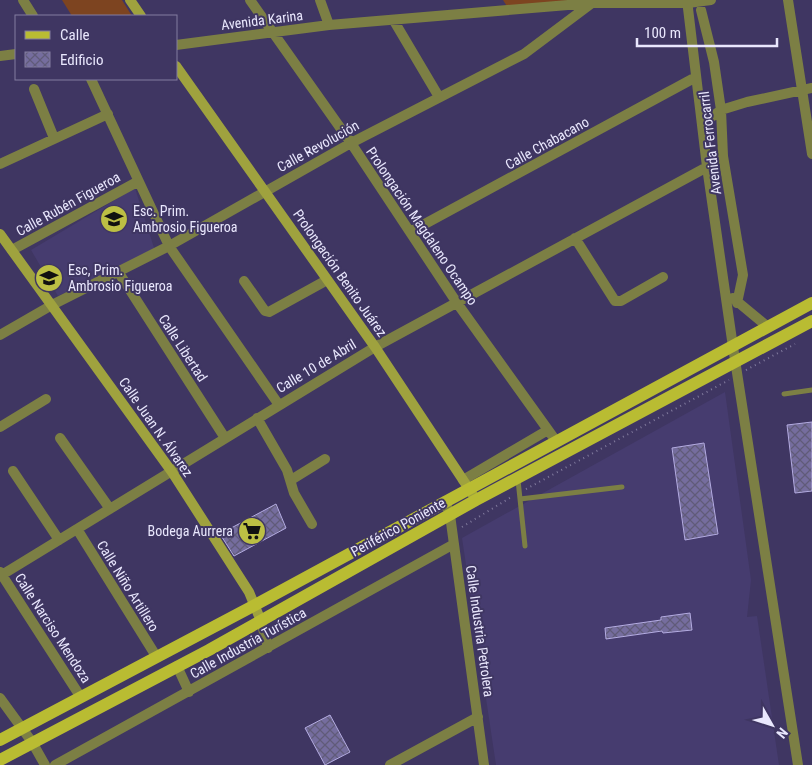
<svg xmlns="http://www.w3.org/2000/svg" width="812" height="765" viewBox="0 0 812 765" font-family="'Roboto Condensed',sans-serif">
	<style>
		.built { fill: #463c6f }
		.green { fill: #7d4420 }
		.building { fill: url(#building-cross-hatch); stroke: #b4ace1 }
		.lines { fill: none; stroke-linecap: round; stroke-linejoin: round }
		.path { stroke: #807a9d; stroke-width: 2; stroke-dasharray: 1 4; stroke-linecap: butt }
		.lane { stroke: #7c7f44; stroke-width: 5 }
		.street { stroke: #7c7f44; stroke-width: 10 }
		.secondary { stroke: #9fa23e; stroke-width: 10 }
		.primary { stroke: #b9bc32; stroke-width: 12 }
		.labels { text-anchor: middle; stroke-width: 4; stroke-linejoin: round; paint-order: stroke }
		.street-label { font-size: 14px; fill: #e9e7fd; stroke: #3f3662 }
		.poi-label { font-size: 14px; fill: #e9e7fd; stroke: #3f3662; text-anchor: start }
	</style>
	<defs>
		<pattern id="building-cross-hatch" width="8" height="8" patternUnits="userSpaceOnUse" patternTransform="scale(1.25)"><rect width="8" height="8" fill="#756d9e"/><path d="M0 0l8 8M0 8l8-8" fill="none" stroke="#605b79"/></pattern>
	</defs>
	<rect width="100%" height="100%" fill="#3f3662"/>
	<path class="built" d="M135 188 155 251 58 296 31 250Z
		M725 392 751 580 747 617 757 616 779 765H496L462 538Z"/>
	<path class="green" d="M62 0H122L132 16H72Z
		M503 0H585L508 8Z"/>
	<path class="building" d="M812 422V491L795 493 787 425Z
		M704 443 718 534 685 540 672 448Z
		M276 504 286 528 234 556 220 534Z
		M690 613 692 630 663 633 662 631 606 639 605 628 661 620V617Z
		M330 715 350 752 325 765 305 728Z"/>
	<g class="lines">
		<path class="path" d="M746 370 795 344
			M526 489 729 380
			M462 527 513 496"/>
		<path class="lane" d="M784 394 812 390
			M518 480 525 546
			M520 499 622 487"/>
		<path class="street" d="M23 0 33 16
			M250 0 351 143 457 303 556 441
			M320 0 329 25
			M687 0 707 167 733 347 798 765
			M788 0 812 154
			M701 10 714 62 721 110 723 156 743 275 737 303
			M394 21 439 97
			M176 45 329 25 592 3H688L711 0
			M0 56 16 54
			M91 79 169 246 279 405
			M34 89 54 138
			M702 124 721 110 747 102 812 88
			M0 164 108 114
			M410 232 696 77
			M575 238 615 301H621L663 277
			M12 250 137 182
			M119 273 225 438
			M244 281 265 311 269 312 327 280
			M733 298 768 327
			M0 335 52 305 169 246 351 143 524 54 592 3
			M257 418 287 470 294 493 312 524
			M0 427 46 399
			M60 438 110 509
			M13 471 59 540
			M291 480 325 459
			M463 480 548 430
			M445 501 450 515 484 765
			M77 529 156 656
			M0 572 80 696
			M0 576 375 347 707 167
			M261 621 268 648
			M177 666 189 692
			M0 698 32 742 45 765
			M55 765 454 544
			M390 765 478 717"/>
		<path class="secondary" d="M130 0 141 16
			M176 66 375 347 473 495
			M0 234 172 472 249 592 261 621"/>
		<path class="primary" d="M0 740 255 605 812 303
			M0 760 209 650 476 500 812 321"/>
	</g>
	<defs>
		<g id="school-disc" transform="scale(1.4375)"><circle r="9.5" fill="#bcbf44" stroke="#3f3662"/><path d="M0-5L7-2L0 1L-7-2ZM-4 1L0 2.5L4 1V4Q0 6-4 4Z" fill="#111"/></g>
		<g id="supermarket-disc" transform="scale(1.4375)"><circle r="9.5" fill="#bcbf44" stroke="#3f3662"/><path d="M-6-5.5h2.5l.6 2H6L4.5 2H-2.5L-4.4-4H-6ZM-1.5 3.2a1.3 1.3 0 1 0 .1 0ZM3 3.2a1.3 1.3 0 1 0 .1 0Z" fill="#111"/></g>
	</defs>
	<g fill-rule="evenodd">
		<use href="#school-disc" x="114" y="219"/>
		<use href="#school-disc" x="49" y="278"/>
		<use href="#supermarket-disc" x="252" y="531"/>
	</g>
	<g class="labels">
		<g class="street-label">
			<text transform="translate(262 20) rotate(-7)" y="5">Avenida Karina</text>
			<text transform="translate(547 143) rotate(-29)" y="5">Calle Chabacano</text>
			<text transform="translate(710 143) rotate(-97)" y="5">Avenida Ferrocarril</text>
			<text transform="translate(318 146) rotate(-29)" y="5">Calle Revolución</text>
			<text transform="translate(68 204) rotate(-29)" y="5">Calle Rubén Figueroa</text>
			<text transform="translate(422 226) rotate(56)" y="5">Prolongación Magdaleno Ocampo</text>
			<text transform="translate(340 273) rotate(55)" y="5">Prolongación Benito Juárez</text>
			<text transform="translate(183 348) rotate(57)" y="5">Calle Libertad</text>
			<text transform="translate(316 366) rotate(-31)" y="5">Calle 10 de Abril</text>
			<text transform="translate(156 427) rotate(55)" y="5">Calle Juan N. Álvarez</text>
			<text transform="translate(398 527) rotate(-29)" y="5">Periférico Poniente</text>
			<text transform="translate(128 586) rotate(58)" y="5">Calle Niño Artillero</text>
			<text transform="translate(53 628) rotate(57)" y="5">Calle Narciso Mendoza</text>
			<text transform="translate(480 631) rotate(82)" y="5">Calle Industria Petrolera</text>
			<text transform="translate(248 643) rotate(-29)" y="5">Calle Industria Turística</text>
		</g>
		<g class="poi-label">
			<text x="133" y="216">Esc. Prim.<tspan x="133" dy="16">Ambrosio Figueroa</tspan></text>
			<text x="68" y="275">Esc, Prim.<tspan x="68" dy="16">Ambrosio Figueroa</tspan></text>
			<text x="233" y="536" text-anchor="end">Bodega Aurrera</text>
		</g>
	</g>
	<rect x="15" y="15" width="162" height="65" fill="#3f3662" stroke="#837da0"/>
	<rect x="25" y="31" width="25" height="8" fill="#b9bc32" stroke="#837da0"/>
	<text x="60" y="40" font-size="15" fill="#e9e7fd">Calle</text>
	<rect x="25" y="52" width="25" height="15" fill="url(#building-cross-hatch)" stroke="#837da0"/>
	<text x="60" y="65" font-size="15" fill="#e9e7fd">Edificio</text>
	<g transform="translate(772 725) rotate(129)" stroke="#3f3662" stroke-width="4" paint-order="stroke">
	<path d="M0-4L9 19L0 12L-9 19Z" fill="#e9e7fd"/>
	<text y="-8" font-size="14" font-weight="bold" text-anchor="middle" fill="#e9e7fd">N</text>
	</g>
	<path d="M637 38v8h140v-8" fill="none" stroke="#e9e7fd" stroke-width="2.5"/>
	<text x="644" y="38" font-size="15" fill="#e9e7fd" stroke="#3f3662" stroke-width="4" paint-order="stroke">100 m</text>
</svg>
